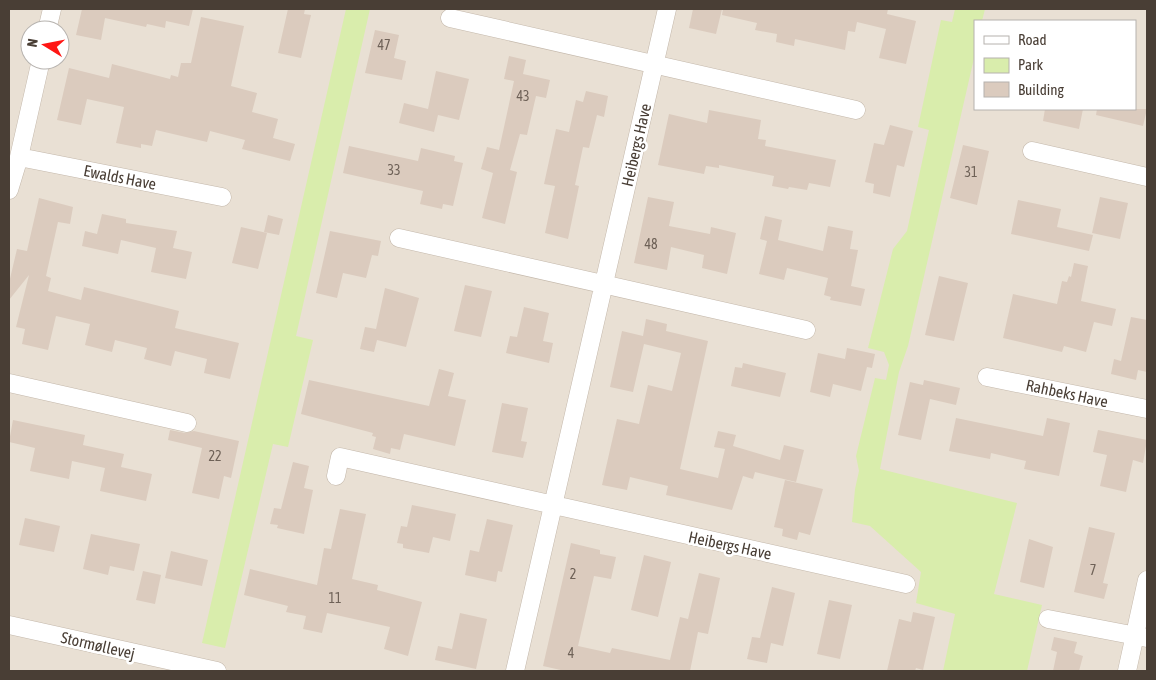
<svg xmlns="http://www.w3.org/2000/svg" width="1156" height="680" viewBox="0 0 1156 680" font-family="'Asap Condensed',sans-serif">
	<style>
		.residential { fill: #e9e0d4; fill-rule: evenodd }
		.green { fill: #d9edac }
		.building { fill: #dbcbbe }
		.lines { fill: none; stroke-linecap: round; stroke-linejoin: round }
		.street-casing { stroke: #c4b8ab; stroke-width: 19 }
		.street { stroke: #fff; stroke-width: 18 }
		.labels { text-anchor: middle; stroke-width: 5; stroke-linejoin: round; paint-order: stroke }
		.number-label { font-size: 14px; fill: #6e6157 }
		.street-label { font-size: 16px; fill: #493e35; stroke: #fff }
	</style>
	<rect width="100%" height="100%" fill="#f5efe7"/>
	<path class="residential" d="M9 9H1147V671H9ZM975 21H1135V109H975ZM30 30H60V60H30Z"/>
	<path class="green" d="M346 9H370L296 336 313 340 288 447 273 444 225 648 202 643Z
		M955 9H985L982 21H975V54L908 346 899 372 880 469 1017 503 994 594 1042 605 1027 671H943L955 614 916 603 921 572 870 526 852 522 855 489 859 471 856 456 875 378 886 380 889 365 884 352 868 348 893 249 907 231 929 130 918 127 941 20 952 22Z"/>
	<path class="building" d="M82 9H193L189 26 166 21 165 28 147 24 146 27 105 18 101 40 76 35Z
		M288 9H305L304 14 311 15 301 58 278 53Z
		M693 9H722L716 34 689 28Z
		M723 9H888L887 14 916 21 906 64 879 58 886 29 857 22 855 32 848 31 845 50 795 39 794 46 776 42 777 34 755 30 757 23 722 15Z
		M201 17 244 26 231 86 257 93 252 112 278 119 273 138 295 144 290 161 242 149 245 140 210 131 207 142 156 130 152 146 141 144V148L116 143 124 107 87 99 81 125 57 120 69 68 109 78 112 64 170 79 171 75 178 77 181 63H191Z
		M375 30 399 35 394 58 406 61 402 80 365 73Z
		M509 56 526 60 523 74 550 80 546 98 536 96 527 135 520 134 510 170 517 172 505 224 482 218 493 173 481 169 487 147 499 150 514 81 504 79Z
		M436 71 469 79 459 120 438 115 434 132 399 123 404 103 428 109Z
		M586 91 608 96 604 117 597 115 589 148 583 147 575 185 579 186 568 239 545 233 555 186 544 184 556 129 569 132 576 100 583 102Z
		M1045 109H1083L1079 129 1043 121Z
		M1097 109H1147L1143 126 1096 115Z
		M709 110 761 120 758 139 766 140 765 146 836 160 830 187 809 183 807 190 789 187 788 189 772 186 774 176 719 165V168L706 166 704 174 658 165 669 114 707 123Z
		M890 125 913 131 904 167 897 165 890 197 873 193 874 184 865 182 874 143 884 145Z
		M963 145 989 151 977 205 950 198Z
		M349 146 418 161 421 148 455 156 454 161 463 163 453 206 443 204 442 209 420 204 423 191 343 173Z
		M648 197 674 202 669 226 710 234 711 227 736 233 727 274 702 268 704 255 671 247 667 270 634 263Z
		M1100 197 1128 203 1120 239 1092 233Z
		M39 198 73 207 70 224 58 222 46 276 51 278 48 291 81 300 84 287 179 311 175 328 239 343 230 379 204 373 207 359 175 351 171 366 144 359 147 348 115 340 112 352 85 345 90 324 56 316 48 350 22 344 25 329 16 327 29 275 9 300V283L17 249 27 251Z
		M1018 200 1061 209 1057 227 1093 235 1089 251 1011 234Z
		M102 214 126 219V223L177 231 173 248 192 252 186 279 151 272 156 248 121 240 118 254 82 246 85 231 97 234Z
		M268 215 283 219 279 235 264 232Z
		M765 216 782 220 778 240 823 251 828 226 853 231 850 249 858 250 851 286 865 289 861 306 830 300 831 297 824 295 828 278 787 268 784 280 759 274 767 241 760 239Z
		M241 227 267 233 258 269 232 263Z
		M330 231 381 241 378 256 372 255 366 278 343 273 337 298 316 293Z
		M1074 263 1088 266 1081 301 1116 309 1112 326 1094 322 1086 352 1064 346 1062 352 1003 338 1013 294 1057 304 1062 281 1067 282 1069 276 1071 277Z
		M939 276 968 283 954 341 925 335Z
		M465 285 492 291 481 337 454 331Z
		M385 288 419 298 406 347 377 340 374 352 360 349 365 327 376 329Z
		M524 307 549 313 543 341 553 343 549 363 506 353 510 336 517 337Z
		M1131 317 1147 320V372L1138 370 1136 380 1111 374 1114 359 1121 361Z
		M646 319 667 324 666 331 708 341 680 469 718 478 725 449 714 447 718 431 736 435 733 446 780 460 784 445 804 450 796 482 755 472 753 479 743 476 732 510 666 495 668 486 630 477 627 490 602 485 617 419 639 424 648 385 672 391 681 353 644 344 633 392 610 387 622 331 643 336Z
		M847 348 875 354 872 368 867 367 861 391 833 384 830 397 810 392 818 353 845 359Z
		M743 363 786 373 780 397 731 386 735 367 742 368Z
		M439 369 454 373 448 396 466 400 455 446 404 434 400 450 391 448 390 454 373 449 376 437 372 436 373 433 301 414 309 380 429 406Z
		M924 380 960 388 956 405 930 399 921 440 898 435 910 382 923 385Z
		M502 403 528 408 521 441 527 442 523 458 492 452Z
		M956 418 1043 436 1047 418 1070 423 1059 476 1024 469 1026 461 991 453 990 459 949 451Z
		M13 420 85 435 83 445 124 454 121 467 152 474 146 501 100 491 105 468 72 461 69 479 30 471 35 448 9 442Z
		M170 430 185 433 194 431 239 441 231 478 224 476 219 499 192 493 202 448 168 440Z
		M1098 430 1147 440 1143 463 1133 460 1126 492 1100 486 1107 455 1093 452Z
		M293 462 309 466 304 488 313 490 304 534 277 528 278 525 270 524 274 508 281 509Z
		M785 480 823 489 810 535 799 532 797 540 782 536 783 529 774 527Z
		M412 505 456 514 450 541 433 537 429 553 403 548V544L397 543 401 526 407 527Z
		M340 509 366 514 352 579 378 585 377 590 422 602 408 656 384 649 390 627 327 613 322 633 303 629 306 616 286 612 288 606 244 595 250 569 317 585 324 548 331 549Z
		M25 518 60 526 54 552 19 545Z
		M487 519 513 525 502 572 498 571 496 582 465 575 470 550 479 552Z
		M1089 527 1115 533 1103 583 1108 584 1104 599 1074 592Z
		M91 534 140 544 134 571 110 566 108 575 83 569Z
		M1029 539 1053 547 1044 588 1020 582Z
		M571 543 600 550V554L616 557 611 579 594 576 578 646 610 653 612 648 670 660 680 617 688 619 699 573 720 578 708 634 698 632 690 671H565L543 666Z
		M171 551 208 560 202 586 165 578Z
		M644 555 671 562 658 617 631 610Z
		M143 571 161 575 155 604 136 600Z
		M772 587 795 593 783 646 771 643 767 663 747 659 752 637 760 638Z
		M829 600 852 605 840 659 817 654Z
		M913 612 935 617 923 670 916 668 915 671H887L899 619 911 622Z
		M460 613 487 619 476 669 435 660 438 646 452 649Z
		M1054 637 1077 642 1074 653 1083 656 1079 671H1053L1057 652 1051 650Z"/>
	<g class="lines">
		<g class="street-casing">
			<path id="street" d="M450 18 856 110
				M47 30 52 9
				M41 60 19 157 222 197
				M1032 151 1147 177
				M9 190 19 157
				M399 238 806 330
				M987 377 1147 409
				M9 383 187 423
				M336 476 340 457 906 584
				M1048 619 1147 638
				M9 625 217 671
				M515 671 667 9
				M1127 671 1147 580"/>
		</g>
		<use href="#street" class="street"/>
	</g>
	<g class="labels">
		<g class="number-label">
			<text x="384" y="50">47</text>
			<text x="523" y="101">43</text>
			<text x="394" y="175">33</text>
			<text x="971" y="177">31</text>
			<text x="651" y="249">48</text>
			<text x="215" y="461">22</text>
			<text x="1093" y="575">7</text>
			<text x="573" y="579">2</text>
			<text x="335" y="603">11</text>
			<text x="571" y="658">4</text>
		</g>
		<g class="street-label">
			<text transform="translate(636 145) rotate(-77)" y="6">Heibergs Have</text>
			<text transform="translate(120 177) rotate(11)" y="6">Ewalds Have</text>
			<text transform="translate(1067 393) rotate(12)" y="6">Rahbeks Have</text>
			<text transform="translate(730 545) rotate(12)" y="6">Heibergs Have</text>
			<text transform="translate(98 645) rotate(13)" y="6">Stormøllevej</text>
		</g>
	</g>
	<rect width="1156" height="680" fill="none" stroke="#493e35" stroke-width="20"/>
	<rect x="974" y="20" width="162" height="90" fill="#ffffff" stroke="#b6b2ae"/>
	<rect x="984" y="36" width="25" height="8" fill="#ffffff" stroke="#b6b2ae"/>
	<text x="1018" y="45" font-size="15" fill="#493e35">Road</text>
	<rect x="984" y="58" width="25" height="15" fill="#d9edac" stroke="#b6b2ae"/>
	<text x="1018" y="70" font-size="15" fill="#493e35">Park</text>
	<rect x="984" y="82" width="25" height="15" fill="#dbcbbe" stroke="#b6b2ae"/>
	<text x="1018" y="95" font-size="15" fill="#493e35">Building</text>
	<g transform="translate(45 45) rotate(280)"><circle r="24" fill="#ffffff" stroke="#b6b2ae"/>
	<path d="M0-4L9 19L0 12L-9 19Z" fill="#ff1614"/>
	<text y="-8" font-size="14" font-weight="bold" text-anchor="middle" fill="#493e35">N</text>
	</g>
</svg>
